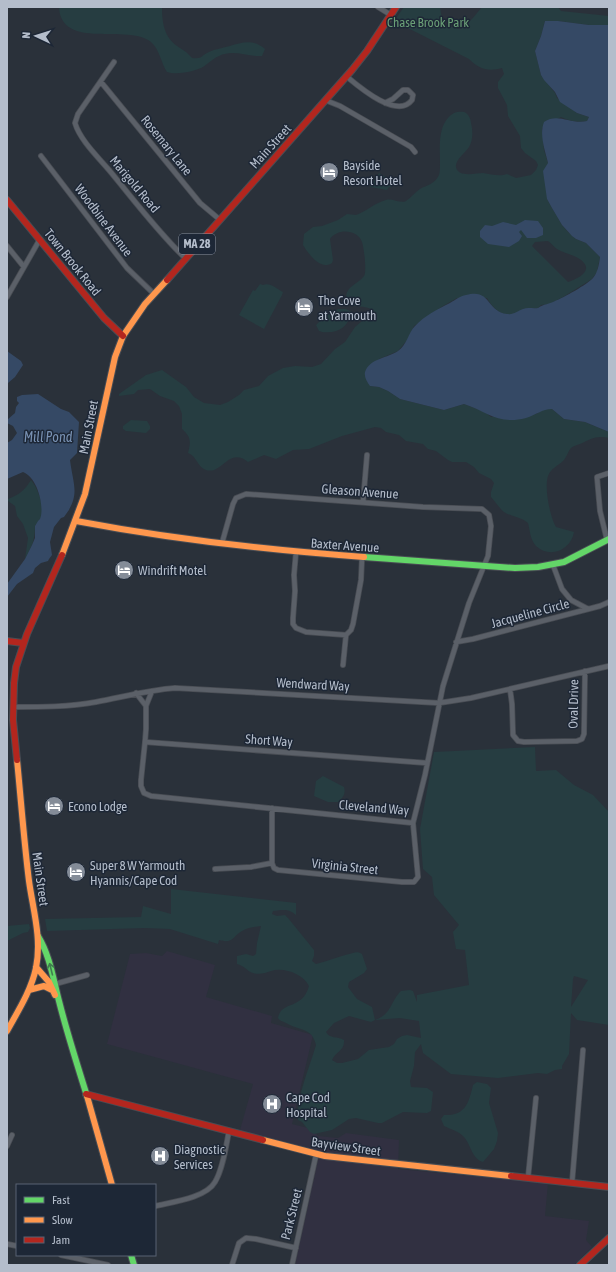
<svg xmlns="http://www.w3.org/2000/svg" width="616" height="1272" viewBox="0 0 616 1272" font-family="'Asap Condensed',sans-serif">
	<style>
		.medical { fill: #313041 }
		.green { fill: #263d41; fill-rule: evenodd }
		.water { fill: #354965 }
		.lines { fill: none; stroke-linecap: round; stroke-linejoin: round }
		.street-casing { stroke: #494d54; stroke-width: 6 }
		.fast-casing { stroke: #494d54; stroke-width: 8 }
		.slow-casing { stroke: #494d54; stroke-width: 8 }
		.jam-casing { stroke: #494d54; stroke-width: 8 }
		.street { stroke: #5b6068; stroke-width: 4.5 }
		.fast { stroke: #63d668; stroke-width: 6 }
		.slow { stroke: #ff974d; stroke-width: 6 }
		.jam { stroke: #b3261e; stroke-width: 6 }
		.oneway { stroke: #407e4f }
		.labels { text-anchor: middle; stroke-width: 3; stroke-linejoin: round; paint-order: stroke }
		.shield { fill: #1d2736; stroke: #87909e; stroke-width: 1 }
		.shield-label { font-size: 12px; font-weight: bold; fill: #b4bdcb }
		.park-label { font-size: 13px; fill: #6a9e76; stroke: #1d2736 }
		.street-label { font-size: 13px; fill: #b4bdcb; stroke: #1d2736 }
		.poi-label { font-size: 13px; fill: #b4bdcb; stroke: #1d2736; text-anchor: start }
		.water-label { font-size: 14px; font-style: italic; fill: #7a93b5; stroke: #1d2736 }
	</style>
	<rect width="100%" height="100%" fill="#2a313a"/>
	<path class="medical" d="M167 951 215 965 206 997 272 1016 271 1023 313 1035 292 1124 312 1129 318 1136 338 1138 346 1133 399 1140 398 1169 548 1183 545 1216 589 1221 586 1240 592 1247 574 1265H295L320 1151 240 1130 253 1084 107 1044 130 954 146 953 162 956Z"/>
	<path class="green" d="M59 7H162C162 22 164 37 177 46 183 50 187 52 192 58 203 59 200 56 209 52 215 49 223 48 230 46 242 42 254 39 265 49L262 56C248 57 233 49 219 56 213 58 206 66 201 68 191 72 177 75 167 72 161 63 160 50 151 42 128 23 61 51 59 7Z
		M404 7H440L443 25 460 29 472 19 482 7H558L561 11 609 16V25H589L558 21H545L541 36 535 51 541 75 555 93 557 98 577 113 589 117 587 121C578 123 569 121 561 117L542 128 544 150 548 163 547 199 562 225 568 232 576 239 586 243 600 257 597 272 592 279 563 297 550 304 541 305 538 308C534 309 530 308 526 309 521 310 518 313 514 314 502 318 492 307 487 298H457L443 306 414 326 408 339 398 351 379 359 370 386 379 387 388 391 400 399 444 410 464 404 485 412 491 417 536 414 544 409H552L564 419 585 422 609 432V438C596 435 591 439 580 444 577 445 573 446 571 448 568 451 567 457 563 461 558 466 551 468 548 476 544 487 550 517 556 527L574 532C571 550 550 559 536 546 530 540 530 530 528 523 521 517 512 517 504 512 499 508 495 501 491 497V492L494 483 491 479 479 473 474 467 466 462H452L448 460 436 451 428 449 423 444 406 441 399 435 386 432 381 428 375 427 342 436 309 449 293 450 276 459 264 455 248 462C229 446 222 475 206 470 197 467 197 456 188 453 191 441 191 437 182 429V414L179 406 174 401 160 396 150 389 138 390 134 394 119 396V394L146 375 162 370 186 387 194 397 204 403 220 405 228 402 239 395 244 390 259 386 268 376 283 368 295 366 312 367 321 364 335 349 345 342 355 327 362 321 369 320 374 316 373 310C366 306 359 307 352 305L346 296C348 285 358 284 364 276 367 272 364 248 362 242 358 229 337 228 330 239L333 260 332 263C320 271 308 253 303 245L304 234 313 227 322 226 338 220 347 214C350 214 353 215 356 215 364 213 376 202 386 200 392 198 401 204 406 201 411 198 415 192 420 189 427 185 435 184 439 175 440 172 440 167 440 163 440 147 437 123 454 113 457 112 463 111 466 113 469 115 471 120 471 123 473 131 473 141 469 147 465 153 455 160 456 167 458 178 476 173 483 173 491 174 499 177 507 174L516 178 531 175 536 170 538 165 536 161 525 153 521 148 520 136 508 116 507 105 498 88V82L504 74 502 68C488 72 479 69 469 59L394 21ZM548 241C551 243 554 247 557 249 563 253 571 254 578 258 596 269 580 278 568 282L532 246 535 242Z
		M379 173 394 182 391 187H389L387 190 370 187Z
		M260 284 263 285C270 282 277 289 283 292L282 295 264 329 239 315 253 290 255 291Z
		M338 309H346L352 312C348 323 344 330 332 332 326 332 324 333 319 331L316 325 325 316Z
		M131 420 147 421 150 426V429L146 433 126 431 123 429V426Z
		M31 480C38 488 45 508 41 518 39 521 37 523 35 526 35 540 32 546 25 559L28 538 23 524 17 516 15 506 8 501V499C20 494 24 491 31 480Z
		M535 747 536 771 556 770 574 785 593 795 609 812V1025L577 1020 571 1013 569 1054 562 1066V1069L555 1070 547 1074 538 1073 498 1078 451 1074 423 1053 421 1044 415 1052 414 1066 410 1081 411 1087 427 1088 433 1092 431 1111 427 1113 403 1112 382 1123H378L356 1118 349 1119 332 1130 314 1134 310 1132 302 1122 298 1120C296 1098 310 1066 316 1045 312 1027 299 1031 286 1023 282 1021 280 1021 278 1018 281 1000 302 1011 309 986 303 974 284 967 271 971 265 973 260 975 253 973 249 972 248 970 245 968 243 966 240 965 237 964V956L246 954 253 956 256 954 257 943 261 926C254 927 248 927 242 931 232 937 233 944 219 940L218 944 170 929 145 928 47 931 45 919 141 917 143 906 171 914V889L296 903V915C288 908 283 910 273 911L272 914 277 916 285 915 288 918 314 950V956L312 961 316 964C328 961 340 956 353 953 356 952 359 952 362 954L367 969 364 973 349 982 348 987 357 999 372 1007 375 1020C392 1014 390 1002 401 991L410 990 413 991 417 1002V995L469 985 465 950 456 949 453 932 459 925 434 895 432 877 423 869 420 829 434 752ZM574 976 588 980 571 1007 573 979ZM349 1016 371 1022 375 1020 400 1018 419 1021 421 1038 407 1035 402 1036 397 1039 394 1044 389 1047 369 1050 358 1059 342 1063H337L332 1060C335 1052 345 1051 344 1040 337 1036 330 1039 326 1032L334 1023Z
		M323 776 344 787C346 793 343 798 338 802H328L314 796 316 781Z
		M29 924 30 928 28 932 23 933 7 941V926Z
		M477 1082 487 1084 491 1088 489 1103 498 1133 497 1141 494 1149 483 1162C472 1159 471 1145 464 1137 459 1131 450 1129 444 1126L441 1119 444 1115C466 1116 469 1102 473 1085Z"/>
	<path class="water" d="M545 21H558L589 25H609V432L585 422 564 419 552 409C542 409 536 415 526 418 498 425 488 412 464 404L444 410 400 399 388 391 379 387 370 386C367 382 364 377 365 372 370 358 388 358 398 351 407 345 408 333 415 326 424 316 438 309 450 303 455 300 460 296 466 295 491 288 486 311 507 314 514 315 517 311 523 309 528 307 533 309 538 308 543 304 550 304 555 301 563 298 588 284 593 278 598 272 599 264 600 257L586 243 576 239 572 236 562 225 552 208 547 199 543 171 548 163C545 150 539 135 544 122 558 112 571 125 587 121L589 117 577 113 560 102 555 92 544 80 541 75 535 51 541 36Z
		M525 220 538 221 543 228V235L536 238H527L521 230 519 232 522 236 519 241 509 247 488 244 480 237V231L485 225 492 226 503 222 516 225Z
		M7 351 21 361 23 365 15 377 8 383 7 382Z
		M38 394 61 409 69 412 79 422 77 453 70 460C73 485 81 495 64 517L61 518 54 527 50 542 52 555 49 559 48 561 41 563 35 568 33 573 17 584 7 597V584L25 559 32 545 35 538V526L38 521 40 519C45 506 37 477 23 472L7 479V443L12 440 17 433 13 426 7 423V420L15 413 16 407 19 403 17 401V397L22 395Z"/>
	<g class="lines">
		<g class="street-casing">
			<path id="street" d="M378 7 391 15
				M114 62 78 114 75 123C80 140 98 157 109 170 134 200 157 231 185 258
				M346 76C358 86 397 120 412 100L413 95 408 90H403L393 99 385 103
				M101 82 200 203 219 219
				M325 100 340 106 411 147 415 152
				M41 156 127 268 153 293
				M7 246 24 267
				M7 297 40 239
				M363 502 367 455
				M607 540 600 511 597 477 609 473
				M296 552 294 575 295 591 293 618V624L296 628 306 632 346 635
				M553 565 562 589 571 600 588 609
				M456 642 473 639 600 606 609 602
				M343 665 346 635 351 630 353 624 361 580 362 558
				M510 689 512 704 513 735 518 741 524 742 577 741 582 739 584 734 585 671
				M152 691 146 706V729L145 742 427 763
				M136 693 146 706
				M13 707C40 707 69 707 96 702 123 697 148 690 175 688L439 703 471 698 609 666
				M145 742 141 780V786L144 793 151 796 413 823 425 775 443 686 469 603 488 556 491 526 489 515 482 509 423 507 246 494 236 498 233 504 222 543
				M272 808V863L274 868 278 870 402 882H414L418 877 413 823
				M215 869 251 867 272 863
				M55 984 87 975
				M7 1146 12 1135
				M528 1178 536 1098
				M572 1183 583 1050
				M155 1206C172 1202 206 1198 215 1182 223 1169 226 1146 229 1131
				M7 1244 17 1246
				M61 1255 108 1265
				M232 1265 239 1243 246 1238 256 1239 296 1248
				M292 1265 316 1155"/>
		</g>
		<g class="fast-casing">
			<path id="fast" d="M364 557 515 568 538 567 564 562 609 539
				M38 936C50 956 53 978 59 1001 67 1033 77 1064 87 1096
				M131 1255 134 1265"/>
		</g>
		<g class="slow-casing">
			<path id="slow" d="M76 521C171 539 267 550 364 557
				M62 555 85 494 115 357 123 336 145 304 167 280
				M36 967 49 982 55 995
				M29 990 44 986 52 990
				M7 1031C18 1011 31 991 36 968 42 938 33 910 29 881 24 841 21 800 17 760
				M87 1096 112 1185
				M263 1140 325 1156 511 1176"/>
		</g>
		<g class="jam-casing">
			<path id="jam" d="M7 200 104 318 123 336
				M167 280 352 70 367 51 396 7
				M7 641 23 643
				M17 760 13 720 14 683 16 667 27 634 62 555
				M86 1094 263 1140
				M511 1176 609 1187
				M580 1265 609 1238"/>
		</g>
		<use href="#street" class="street"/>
		<use href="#fast" class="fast"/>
		<use href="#slow" class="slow"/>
		<use href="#jam" class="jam"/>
	</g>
	<defs><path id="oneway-shaft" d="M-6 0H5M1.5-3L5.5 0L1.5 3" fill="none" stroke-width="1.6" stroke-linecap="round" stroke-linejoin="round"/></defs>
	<use class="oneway" href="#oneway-shaft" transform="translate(51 969) rotate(-104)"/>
	<defs>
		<g id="hotel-disc" transform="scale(1)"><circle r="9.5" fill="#848c98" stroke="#1d2736"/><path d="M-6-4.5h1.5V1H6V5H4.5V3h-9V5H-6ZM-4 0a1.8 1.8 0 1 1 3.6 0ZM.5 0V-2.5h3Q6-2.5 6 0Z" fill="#fff"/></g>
		<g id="hospital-disc" transform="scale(1)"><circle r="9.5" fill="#848c98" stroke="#1d2736"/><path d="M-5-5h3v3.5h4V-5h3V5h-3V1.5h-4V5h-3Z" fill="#fff"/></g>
	</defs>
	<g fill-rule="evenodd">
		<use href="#hotel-disc" x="329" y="172"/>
		<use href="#hotel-disc" x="304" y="307"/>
		<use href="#hotel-disc" x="124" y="570"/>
		<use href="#hotel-disc" x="54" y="806"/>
		<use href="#hotel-disc" x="76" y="872"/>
		<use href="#hospital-disc" x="272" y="1104"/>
		<use href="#hospital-disc" x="160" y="1156"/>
	</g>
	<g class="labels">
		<rect class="shield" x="179" y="234" width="36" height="20" rx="3"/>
		<g class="shield-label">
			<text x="197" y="248">MA 28</text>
		</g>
		<g class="park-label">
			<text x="428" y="27">Chase Brook Park</text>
		</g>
		<g class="street-label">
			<text transform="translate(167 145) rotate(51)" y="5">Rosemary Lane</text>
			<text transform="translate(270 146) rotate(-48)" y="5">Main Street</text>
			<text transform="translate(135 184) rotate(50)" y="5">Marigold Road</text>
			<text transform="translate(104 220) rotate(53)" y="5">Woodbine Avenue</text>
			<text transform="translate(73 262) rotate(51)" y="5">Town Brook Road</text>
			<text transform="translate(88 427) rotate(-79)" y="5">Main Street</text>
			<text transform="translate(360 491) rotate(4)" y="5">Gleason Avenue</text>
			<text transform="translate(345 545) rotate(4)" y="5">Baxter Avenue</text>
			<text transform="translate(530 613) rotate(-15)" y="5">Jacqueline Circle</text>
			<text transform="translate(313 684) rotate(3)" y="5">Wendward Way</text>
			<text transform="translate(573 704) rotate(-89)" y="5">Oval Drive</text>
			<text transform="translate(269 740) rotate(4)" y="5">Short Way</text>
			<text transform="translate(374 807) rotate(5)" y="5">Cleveland Way</text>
			<text transform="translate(345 866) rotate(6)" y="5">Virginia Street</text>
			<text transform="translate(41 879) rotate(82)" y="5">Main Street</text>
			<text transform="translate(346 1146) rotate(8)" y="5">Bayview Street</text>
			<text transform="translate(291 1214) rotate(-76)" y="5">Park Street</text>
		</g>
		<g class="poi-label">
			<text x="343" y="170">Bayside<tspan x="343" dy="15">Resort Hotel</tspan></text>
			<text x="318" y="305">The Cove<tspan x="318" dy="15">at Yarmouth</tspan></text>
			<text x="138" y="575">Windrift Motel</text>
			<text x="68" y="811">Econo Lodge</text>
			<text x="90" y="870">Super 8 W Yarmouth<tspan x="90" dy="15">Hyannis/Cape Cod</tspan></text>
			<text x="286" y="1102">Cape Cod<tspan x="286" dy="15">Hospital</tspan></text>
			<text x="174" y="1154">Diagnostic<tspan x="174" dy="15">Services</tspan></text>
		</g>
		<g class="water-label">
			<text x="48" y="442">Mill Pond</text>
		</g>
	</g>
	<rect width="616" height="1272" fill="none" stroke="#b4bdcb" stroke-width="16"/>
	<rect x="16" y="1184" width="140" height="72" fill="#1d2736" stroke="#596372"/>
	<rect x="24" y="1197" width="20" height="6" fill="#63d668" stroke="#596372"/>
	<text x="52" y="1204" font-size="12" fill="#b4bdcb">Fast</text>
	<rect x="24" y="1217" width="20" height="6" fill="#ff974d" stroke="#596372"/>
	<text x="52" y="1224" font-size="12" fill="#b4bdcb">Slow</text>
	<rect x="24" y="1237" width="20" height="6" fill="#b3261e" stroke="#596372"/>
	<text x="52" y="1244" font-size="12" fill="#b4bdcb">Jam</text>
	<g transform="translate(36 36) rotate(274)" stroke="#1d2736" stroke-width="3" paint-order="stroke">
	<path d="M0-3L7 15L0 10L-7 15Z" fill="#b4bdcb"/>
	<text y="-6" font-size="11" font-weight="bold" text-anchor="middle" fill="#b4bdcb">N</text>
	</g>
</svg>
